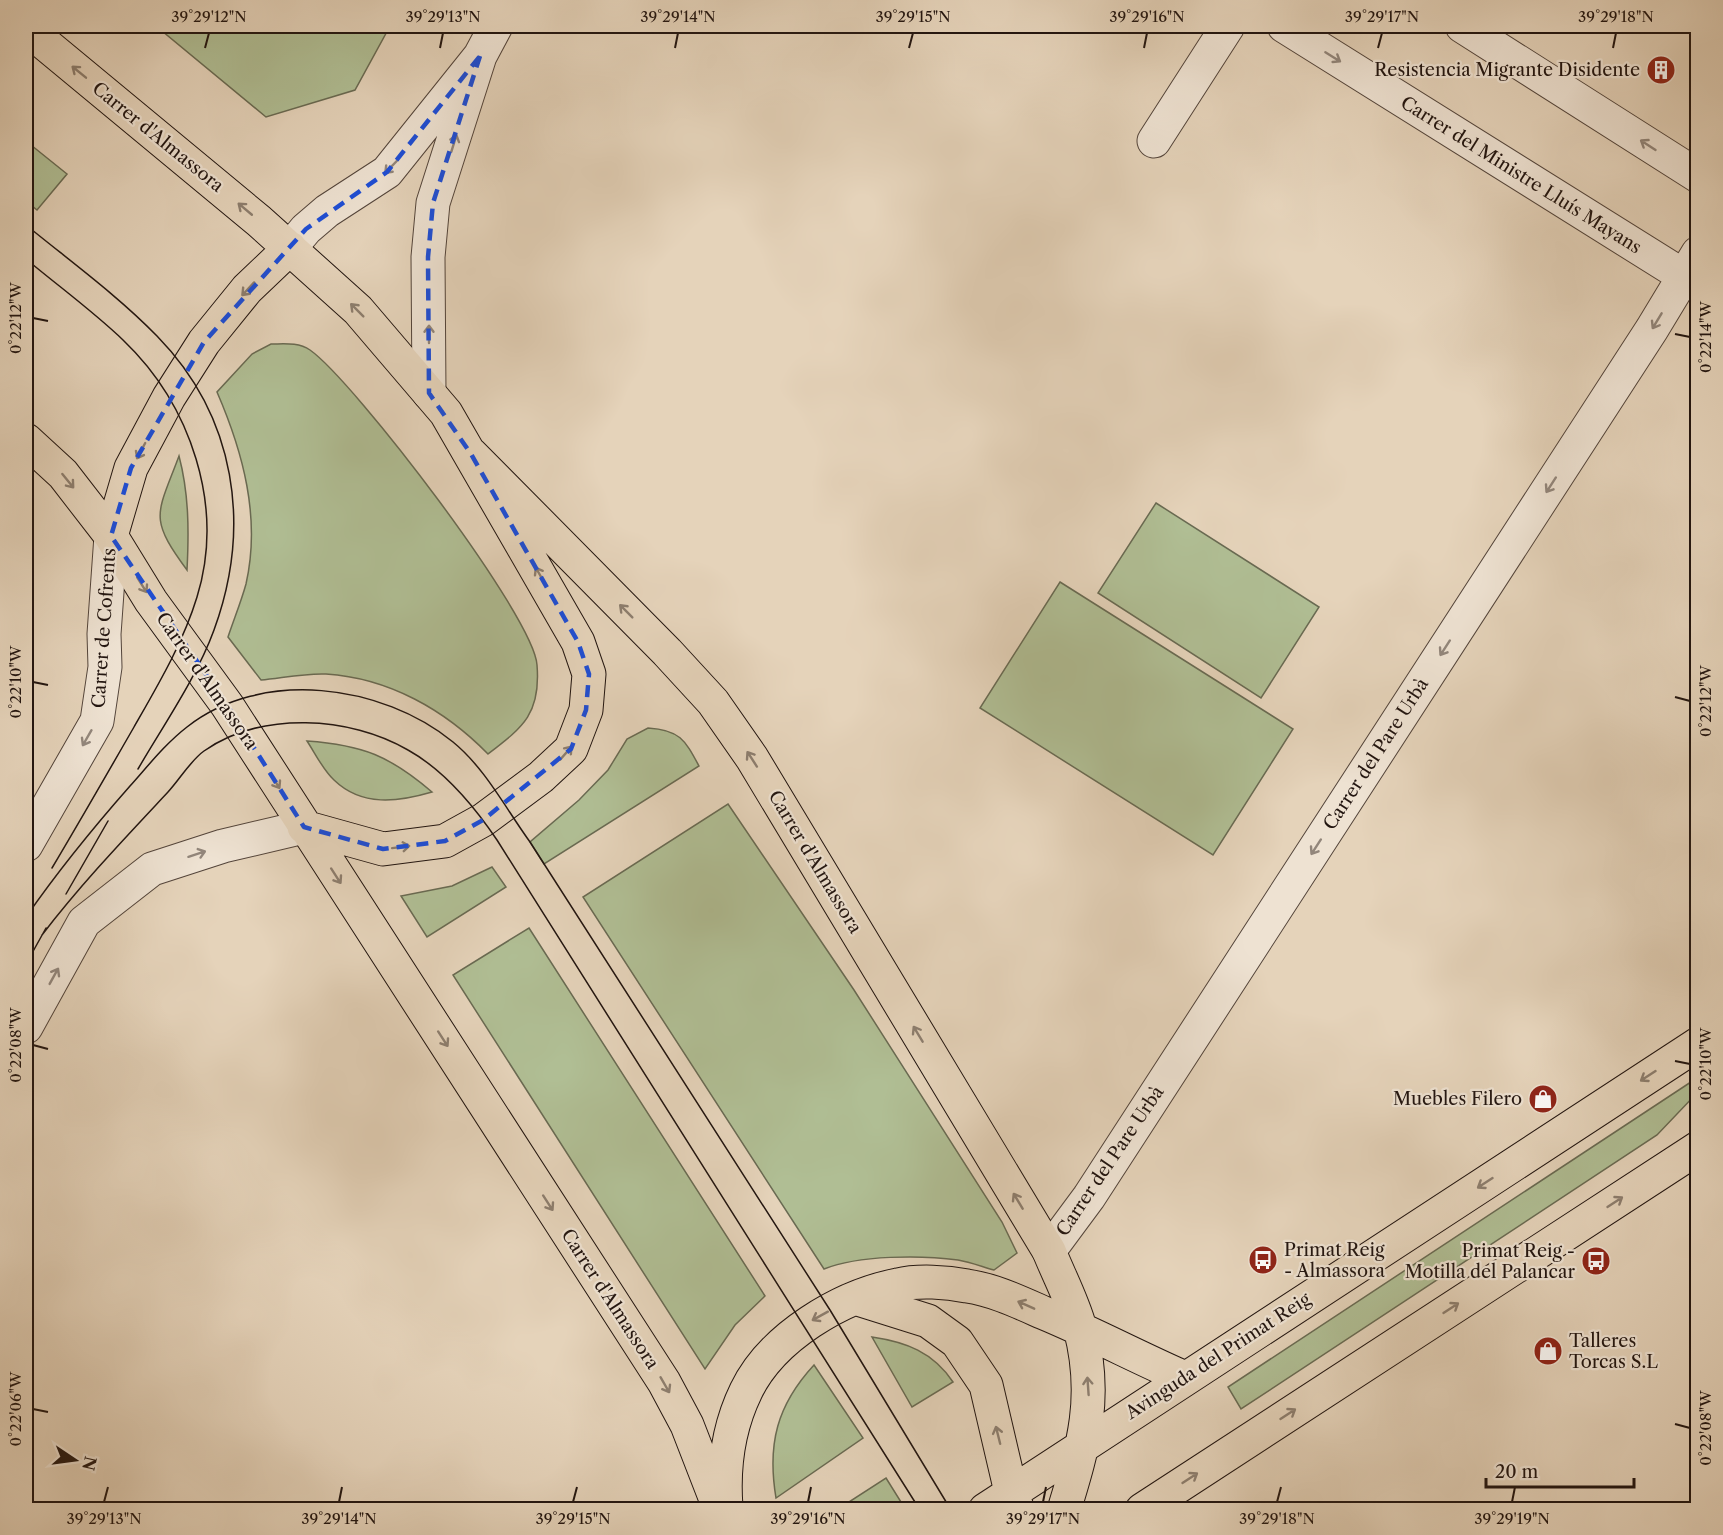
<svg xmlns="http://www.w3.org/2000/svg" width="1723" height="1535" viewBox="0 0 1723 1535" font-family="'Libre Caslon Text',serif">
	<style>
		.green { fill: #b0be94; stroke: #696a52; stroke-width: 1.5 }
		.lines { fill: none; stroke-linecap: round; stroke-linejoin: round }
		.minor-casing { stroke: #53443a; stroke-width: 35 }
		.major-casing { stroke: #221510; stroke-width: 35 }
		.minor { stroke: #eee2d2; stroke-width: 33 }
		.major { stroke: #e5d3ba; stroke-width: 33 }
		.tram { stroke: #221510; stroke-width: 1.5 }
		.oneway { stroke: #92867b }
		.oneway2 { stroke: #8d7e6e }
		.marked { fill: none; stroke: #1d4ed8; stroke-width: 4.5; stroke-dasharray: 12 8; stroke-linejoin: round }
		.ticks { fill: none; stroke: #221510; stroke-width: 2 }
		.labels { text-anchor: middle; stroke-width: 4.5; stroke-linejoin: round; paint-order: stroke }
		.poi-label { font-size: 18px; fill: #221510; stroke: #eee2d2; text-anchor: end }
		.street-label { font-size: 18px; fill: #221510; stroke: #eee2d2 }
		.neatline { fill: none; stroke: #221510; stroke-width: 2 }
		.ticks-label { font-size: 15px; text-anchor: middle; fill: #221510 }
	</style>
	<rect width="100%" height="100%" fill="#e5d3ba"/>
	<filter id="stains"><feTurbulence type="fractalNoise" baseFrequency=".00333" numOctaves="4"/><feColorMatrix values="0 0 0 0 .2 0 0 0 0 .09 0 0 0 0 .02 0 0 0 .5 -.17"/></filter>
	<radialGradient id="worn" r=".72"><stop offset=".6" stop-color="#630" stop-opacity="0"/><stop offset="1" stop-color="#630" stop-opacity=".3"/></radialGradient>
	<path class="green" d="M156 26H390L355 90 266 117Z
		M26 141 67 174 37 210 26 201Z
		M271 344C284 344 298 342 310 350 354 381 534 616 537 665 541 714 523 727 488 754 445 710 389 678 326 674 305 673 282 678 261 680L228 637C234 619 241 602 246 584 261 518 243 452 217 392L252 354Z
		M179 456C189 494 189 531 187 570 148 517 157 515 179 456Z
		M1156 503 1319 607 1261 698 1098 593Z
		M1060 582 1293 729 1213 855 980 708Z
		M648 728C680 730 685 740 699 766L544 864 530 842 579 800 608 770 627 739Z
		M307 741C363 745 390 756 432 792 398 802 362 807 334 780 323 770 315 753 307 741Z
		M728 804 854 990 1002 1222 1017 1253 994 1270C983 1267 970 1262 958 1260 921 1255 859 1255 824 1269L583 897Z
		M492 867 506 887 427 937 401 896 452 886Z
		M529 928 765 1296 735 1325 705 1369 453 975Z
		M1697 1078V1093L1657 1135 1241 1409 1228 1387Z
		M872 1337C906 1342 933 1352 953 1382L912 1407Z
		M814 1365 863 1438 776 1498C767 1444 777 1405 814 1365Z
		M886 1478 901 1502 889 1509H838Z"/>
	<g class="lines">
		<g class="minor-casing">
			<path id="minor" d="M1284 26 1698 285
				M1462 26 1698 176
				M1154 141 1228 26
				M290 248 306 229 327 211 387 172 480 56 496 26
				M429 393 428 257 433 203 480 56
				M26 845 97 721 105 667 104 634 111 536
				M26 1027 84 922 152 869 223 846 304 827
				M1049 1251 1089 1197 1652 329 1698 253"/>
		</g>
		<g class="major-casing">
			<path id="major" d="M26 28 259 221 358 310 446 413 578 642 589 674 586 710 571 749 541 777 483 820 445 841 383 849 304 827
				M26 440 63 474 111 536 151 601 227 705 664 1382 687 1425 720 1510
				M471 454 667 652 713 702 752 758 1049 1251C1059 1276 1073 1302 1080 1328 1098 1396 1084 1445 1064 1510
				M111 536 131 468 169 397 204 342 247 289 290 248
				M858 1299 928 1321 957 1342 986 1385 1011 1492 1018 1510
				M726 1507C723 1467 728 1428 746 1391 772 1337 841 1296 898 1285 918 1280 947 1282 967 1286 994 1290 1019 1302 1044 1313 1092 1333 1137 1357 1185 1378
				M985 1510 1698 1044
				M1142 1510 1698 1148"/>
		</g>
		<use href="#minor" class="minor"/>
		<use href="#major" class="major"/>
		<path class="tram" d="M26 225C70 261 117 295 157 336 236 417 252 526 214 630 197 677 163 726 138 769
			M26 259C57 285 94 312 123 340 191 405 225 506 197 597 183 643 158 685 134 727 107 774 80 821 52 868
			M66 894 108 821
			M26 917C58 871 93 828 130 786 148 766 165 744 187 727 262 668 382 684 453 742 485 768 506 809 530 842L830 1310 951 1510
			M42 935C81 884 125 838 168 792 180 779 191 760 204 751 261 711 350 716 408 750 444 770 474 806 497 840L920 1510
			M26 964 46 928"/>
	</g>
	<defs><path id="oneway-shaft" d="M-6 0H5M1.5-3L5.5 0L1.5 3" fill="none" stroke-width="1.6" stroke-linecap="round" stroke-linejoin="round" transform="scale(1.5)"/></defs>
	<g class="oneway">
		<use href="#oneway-shaft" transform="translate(1333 57) rotate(32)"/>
		<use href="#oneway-shaft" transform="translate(454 143) rotate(-73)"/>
		<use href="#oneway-shaft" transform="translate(1648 145) rotate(-147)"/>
		<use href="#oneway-shaft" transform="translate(391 167) rotate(134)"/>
		<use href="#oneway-shaft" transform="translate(1657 321) rotate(121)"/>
		<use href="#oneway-shaft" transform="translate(429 334) rotate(-90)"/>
		<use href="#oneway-shaft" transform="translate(1551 485) rotate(123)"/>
		<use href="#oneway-shaft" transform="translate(1445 648) rotate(123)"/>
		<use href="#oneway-shaft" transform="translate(87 738) rotate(120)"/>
		<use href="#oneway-shaft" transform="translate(1316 847) rotate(123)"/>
		<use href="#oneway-shaft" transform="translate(197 854) rotate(-18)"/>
		<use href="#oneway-shaft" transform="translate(54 976) rotate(-61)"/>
	</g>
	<g class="oneway2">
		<use href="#oneway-shaft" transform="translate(79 72) rotate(-141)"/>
		<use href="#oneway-shaft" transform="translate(245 209) rotate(-140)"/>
		<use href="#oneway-shaft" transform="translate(248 289) rotate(133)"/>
		<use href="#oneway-shaft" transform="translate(357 310) rotate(-135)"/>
		<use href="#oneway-shaft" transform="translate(141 451) rotate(118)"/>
		<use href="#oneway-shaft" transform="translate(68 481) rotate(51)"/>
		<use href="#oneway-shaft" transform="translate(540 575) rotate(-120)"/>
		<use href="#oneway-shaft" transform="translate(142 585) rotate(58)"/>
		<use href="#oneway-shaft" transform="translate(626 611) rotate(-135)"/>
		<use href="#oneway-shaft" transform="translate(566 753) rotate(-49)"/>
		<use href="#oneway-shaft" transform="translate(752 759) rotate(-123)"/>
		<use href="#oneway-shaft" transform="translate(275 781) rotate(58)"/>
		<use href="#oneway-shaft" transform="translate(401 847) rotate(-7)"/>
		<use href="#oneway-shaft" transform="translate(336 876) rotate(57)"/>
		<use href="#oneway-shaft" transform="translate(918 1034) rotate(-121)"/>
		<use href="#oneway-shaft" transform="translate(443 1039) rotate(57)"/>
		<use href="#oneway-shaft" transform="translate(1648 1076) rotate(147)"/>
		<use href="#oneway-shaft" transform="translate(1485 1183) rotate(147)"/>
		<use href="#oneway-shaft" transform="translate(1018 1201) rotate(-121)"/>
		<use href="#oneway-shaft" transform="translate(1615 1202) rotate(-33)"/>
		<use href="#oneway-shaft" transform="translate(548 1203) rotate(57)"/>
		<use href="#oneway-shaft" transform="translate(1026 1305) rotate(-156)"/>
		<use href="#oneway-shaft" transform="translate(1451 1308) rotate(-33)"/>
		<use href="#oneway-shaft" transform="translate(820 1316) rotate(151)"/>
		<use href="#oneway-shaft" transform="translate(665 1385) rotate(60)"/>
		<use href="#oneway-shaft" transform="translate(1088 1386) rotate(-94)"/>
		<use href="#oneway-shaft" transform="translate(1288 1414) rotate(-33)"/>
		<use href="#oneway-shaft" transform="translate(998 1435) rotate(-104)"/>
		<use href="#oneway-shaft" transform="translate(1190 1478) rotate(-33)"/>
	</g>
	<path class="marked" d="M480 56 433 203 428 257 429 393 471 454 578 642 589 674 586 710 571 749 483 820 445 841 383 849 304 827 227 705 111 536 131 468 204 342 306 229 387 172Z"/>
	<path class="ticks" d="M205 48 209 33M440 48 443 33M675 48 678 33M909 48 913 33M1144 48 1147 33M1378 48 1382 33M1613 48 1616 33M33 318 48 321M1675 334 1690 337M33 682 48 685M1675 697 1690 701M33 1045 48 1049M1675 1061 1690 1064M33 1409 48 1412M1675 1424 1690 1428M104 1502 108 1487M339 1502 342 1487M573 1502 577 1487M808 1502 811 1487M1043 1502 1046 1487M1277 1502 1281 1487M1512 1502 1515 1487"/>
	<defs>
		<g id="building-disc" transform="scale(1.5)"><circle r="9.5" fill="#8f2418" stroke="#eee2d2"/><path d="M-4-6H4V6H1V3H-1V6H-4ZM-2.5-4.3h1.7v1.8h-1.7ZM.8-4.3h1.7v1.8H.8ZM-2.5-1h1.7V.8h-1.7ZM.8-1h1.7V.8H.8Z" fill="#fff"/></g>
		<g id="shop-disc" transform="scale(1.5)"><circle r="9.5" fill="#8f2418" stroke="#eee2d2"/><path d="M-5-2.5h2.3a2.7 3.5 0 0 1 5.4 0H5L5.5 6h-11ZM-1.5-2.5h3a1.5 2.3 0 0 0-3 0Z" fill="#fff"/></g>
		<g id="bus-disc" transform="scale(1.5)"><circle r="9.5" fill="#8f2418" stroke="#eee2d2"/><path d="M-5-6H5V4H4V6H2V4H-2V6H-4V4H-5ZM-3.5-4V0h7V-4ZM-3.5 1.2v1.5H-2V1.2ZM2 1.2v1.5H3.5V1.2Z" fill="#fff"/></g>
	</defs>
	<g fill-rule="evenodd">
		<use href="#building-disc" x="1661" y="70"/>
		<use href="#shop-disc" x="1543" y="1099"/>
		<use href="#bus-disc" x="1263" y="1260"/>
		<use href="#bus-disc" x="1596" y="1261"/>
		<use href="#shop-disc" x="1548" y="1351"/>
	</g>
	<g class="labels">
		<g class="poi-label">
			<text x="1640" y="76">Resistencia Migrante Disidente</text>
			<text x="1522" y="1105">Muebles Filero</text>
			<text x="1284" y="1256" text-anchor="start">Primat Reig<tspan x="1284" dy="21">- Almassora</tspan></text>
			<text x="1575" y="1257">Primat Reig -<tspan x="1575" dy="21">Motilla del Palancar</tspan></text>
			<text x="1569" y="1347" text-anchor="start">Talleres<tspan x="1569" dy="21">Torcas S.L</tspan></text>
		</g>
		<g class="street-label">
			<text transform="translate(158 137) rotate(39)" y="6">Carrer d'Almassora</text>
			<text transform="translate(1521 175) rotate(32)" y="6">Carrer del Ministre Lluís Mayans</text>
			<text transform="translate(104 628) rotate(-86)" y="6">Carrer de Cofrents</text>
			<text transform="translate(207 681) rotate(55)" y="6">Carrer d'Almassora</text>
			<text transform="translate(1376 754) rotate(-57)" y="6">Carrer del Pare Urbà</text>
			<text transform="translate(815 862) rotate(59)" y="6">Carrer d'Almassora</text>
			<text transform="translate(1110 1161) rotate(-56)" y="6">Carrer del Pare Urbà</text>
			<text transform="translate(610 1299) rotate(57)" y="6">Carrer d'Almassora</text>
			<text transform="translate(1218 1356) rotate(-33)" y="6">Avinguda del Primat Reig</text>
		</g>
	</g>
	<rect width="1723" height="1535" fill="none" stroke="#e5d3ba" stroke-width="66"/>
	<g transform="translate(75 1460) rotate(103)" stroke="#eee2d2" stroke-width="4.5" paint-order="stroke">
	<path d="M0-4.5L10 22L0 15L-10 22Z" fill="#221510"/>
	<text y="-9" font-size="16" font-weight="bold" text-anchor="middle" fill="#221510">N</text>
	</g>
	<path d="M1486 1478v9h148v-9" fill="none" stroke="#221510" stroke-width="3"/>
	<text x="1495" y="1478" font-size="18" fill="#221510" stroke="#eee2d2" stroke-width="4.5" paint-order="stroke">20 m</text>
	<rect x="33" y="33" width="1657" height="1469" class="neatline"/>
	<g class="ticks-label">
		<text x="209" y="22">39°29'12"N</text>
		<text x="443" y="22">39°29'13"N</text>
		<text x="678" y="22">39°29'14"N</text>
		<text x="913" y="22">39°29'15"N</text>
		<text x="1147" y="22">39°29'16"N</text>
		<text x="1382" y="22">39°29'17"N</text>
		<text x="1616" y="22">39°29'18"N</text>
		<text transform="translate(16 318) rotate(-90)" y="5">0°22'12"W</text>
		<text transform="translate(1706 337) rotate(-90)" y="5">0°22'14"W</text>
		<text transform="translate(16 682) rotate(-90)" y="5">0°22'10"W</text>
		<text transform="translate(1706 701) rotate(-90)" y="5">0°22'12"W</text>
		<text transform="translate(16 1045) rotate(-90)" y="5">0°22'08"W</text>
		<text transform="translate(1706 1064) rotate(-90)" y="5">0°22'10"W</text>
		<text transform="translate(16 1409) rotate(-90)" y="5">0°22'06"W</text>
		<text transform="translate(1706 1428) rotate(-90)" y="5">0°22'08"W</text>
		<text x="104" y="1524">39°29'13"N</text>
		<text x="339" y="1524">39°29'14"N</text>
		<text x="573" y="1524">39°29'15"N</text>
		<text x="808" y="1524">39°29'16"N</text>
		<text x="1043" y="1524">39°29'17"N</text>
		<text x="1277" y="1524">39°29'18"N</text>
		<text x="1512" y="1524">39°29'19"N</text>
	</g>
	<rect width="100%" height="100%" filter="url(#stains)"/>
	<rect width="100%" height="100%" fill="url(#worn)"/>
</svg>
